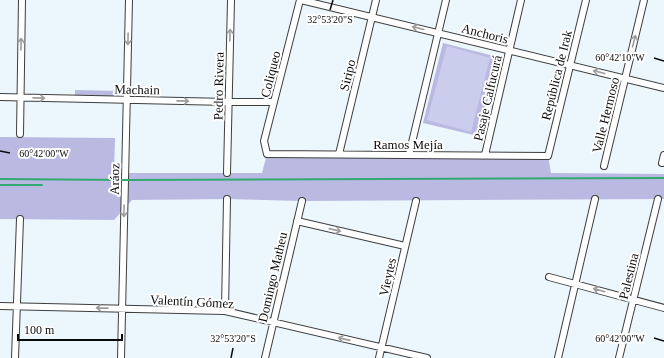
<svg xmlns="http://www.w3.org/2000/svg" width="664" height="358" viewBox="0 0 664 358" font-family="'Times New Roman',serif">
	<style>
		.green { fill: #bab9e2 }
		.pitch { fill: #cacdeb }
		.lines { fill: none; stroke-linecap: round; stroke-linejoin: round }
		.minor-casing { stroke: #3e3e3e; stroke-width: 8 }
		.minor { stroke: #fff; stroke-width: 6 }
		.rail { stroke: #34a96f; stroke-width: 2 }
		.oneway { stroke: #9d9d9d }
		.ticks { fill: none; stroke: #0b0b0b; stroke-width: 1.5 }
		.labels { text-anchor: middle; stroke-width: 4; stroke-linejoin: round; paint-order: stroke }
		.street-label { font-size: 13px; fill: #0b0b0b; stroke: #fff }
		.ticks-label { font-size: 10px; text-anchor: middle; fill: #0b0b0b; stroke: #fff; stroke-width: 4; stroke-linejoin: round; paint-order: stroke }
	</style>
	<rect width="100%" height="100%" fill="#ebf6fd"/>
	<path class="green" d="M443 43 494 56 498 63 478 136 423 123Z
		M75 90 120 91 119 97 75 96Z
		M0 137 115 138 114 173H262L267 154 548 156 551 173 664 174V199L302 201 227 199 132 200 114 220 0 219Z"/>
	<path class="pitch" d="M447 46 490 58 471 132 427 120Z"/>
	<g class="lines">
		<g class="minor-casing">
			<path id="minor" d="M300 0 264 141 267 154 548 156 586 0
				M301 0 664 88
				M0 97 228 102H274
				M20 134 22 0
				M339 154 376 0
				M409 155 446 0
				M485 155 521 0
				M662 163 664 155
				M604 166 644 0
				M227 173 231 0
				M297 221 405 246
				M549 277 664 308
				M0 306 225 311 427 358
				M225 311 227 199
				M15 358 20 219
				M121 358 129 0
				M265 358 302 201
				M379 358 416 201
				M558 358 595 199
				M619 358 658 199"/>
		</g>
		<use href="#minor" class="minor"/>
		<path class="rail" d="M0 179 125 180 664 178
			M0 185H42"/>
	</g>
	<defs><path id="oneway-shaft" d="M-6 0H5M1.5-3L5.5 0L1.5 3" fill="none" stroke-width="1.6" stroke-linecap="round" stroke-linejoin="round"/></defs>
	<g class="oneway">
		<use href="#oneway-shaft" transform="translate(418 28) rotate(-166)"/>
		<use href="#oneway-shaft" transform="translate(230 35) rotate(-88)"/>
		<use href="#oneway-shaft" transform="translate(128 39) rotate(91)"/>
		<use href="#oneway-shaft" transform="translate(634 41) rotate(-76)"/>
		<use href="#oneway-shaft" transform="translate(21 44) rotate(-89)"/>
		<use href="#oneway-shaft" transform="translate(599 72) rotate(-166)"/>
		<use href="#oneway-shaft" transform="translate(39 98) rotate(1)"/>
		<use href="#oneway-shaft" transform="translate(183 101) rotate(1)"/>
		<use href="#oneway-shaft" transform="translate(124 211) rotate(91)"/>
		<use href="#oneway-shaft" transform="translate(335 230) rotate(13)"/>
		<use href="#oneway-shaft" transform="translate(599 290) rotate(-164)"/>
		<use href="#oneway-shaft" transform="translate(102 308) rotate(-179)"/>
		<use href="#oneway-shaft" transform="translate(344 339) rotate(-167)"/>
	</g>
	<path class="ticks" d="M330 10 333 0M654 58 664 61M0 151 10 153M654 338 664 341M231 358 233 348"/>
	<g class="labels">
		<g class="street-label">
			<text transform="translate(485 33) rotate(14)" y="5">Anchoris</text>
			<text transform="translate(270 74) rotate(-76)" y="5">Coliqueo</text>
			<text transform="translate(347 75) rotate(-76)" y="5">Siripo</text>
			<text transform="translate(556 75) rotate(-76)" y="5">República de Irak</text>
			<text transform="translate(218 86) rotate(-89)" y="5">Pedro Rivera</text>
			<text transform="translate(137 89) rotate(1)" y="5">Machain</text>
			<text transform="translate(487 98) rotate(-77)" y="5">Pasaje Calfucurá</text>
			<text transform="translate(605 115) rotate(-76)" y="5">Valle Hermoso</text>
			<text x="408" y="149">Ramos Mejía</text>
			<text transform="translate(114 179) rotate(-89)" y="5">Aráoz</text>
			<text transform="translate(628 276) rotate(-76)" y="5">Palestina</text>
			<text transform="translate(272 277) rotate(-77)" y="5">Domingo Matheu</text>
			<text transform="translate(387 277) rotate(-77)" y="5">Vieytes</text>
			<text transform="translate(192 301) rotate(3)" y="5">Valentín Gómez</text>
		</g>
	</g>
	<g class="ticks-label">
		<text x="330" y="23">32°53'20"S</text>
		<text x="620" y="61">60°42'10"W</text>
		<text x="44" y="157">60°42'00"W</text>
		<text x="620" y="342">60°42'00"W</text>
		<text x="233" y="342">32°53'20"S</text>
	</g>
	<path d="M18 334v6h104v-6" fill="none" stroke="#0b0b0b" stroke-width="2"/>
	<text x="24" y="334" font-size="12" fill="#0b0b0b" stroke="#ffffff" stroke-width="3" paint-order="stroke">100 m</text>
</svg>
